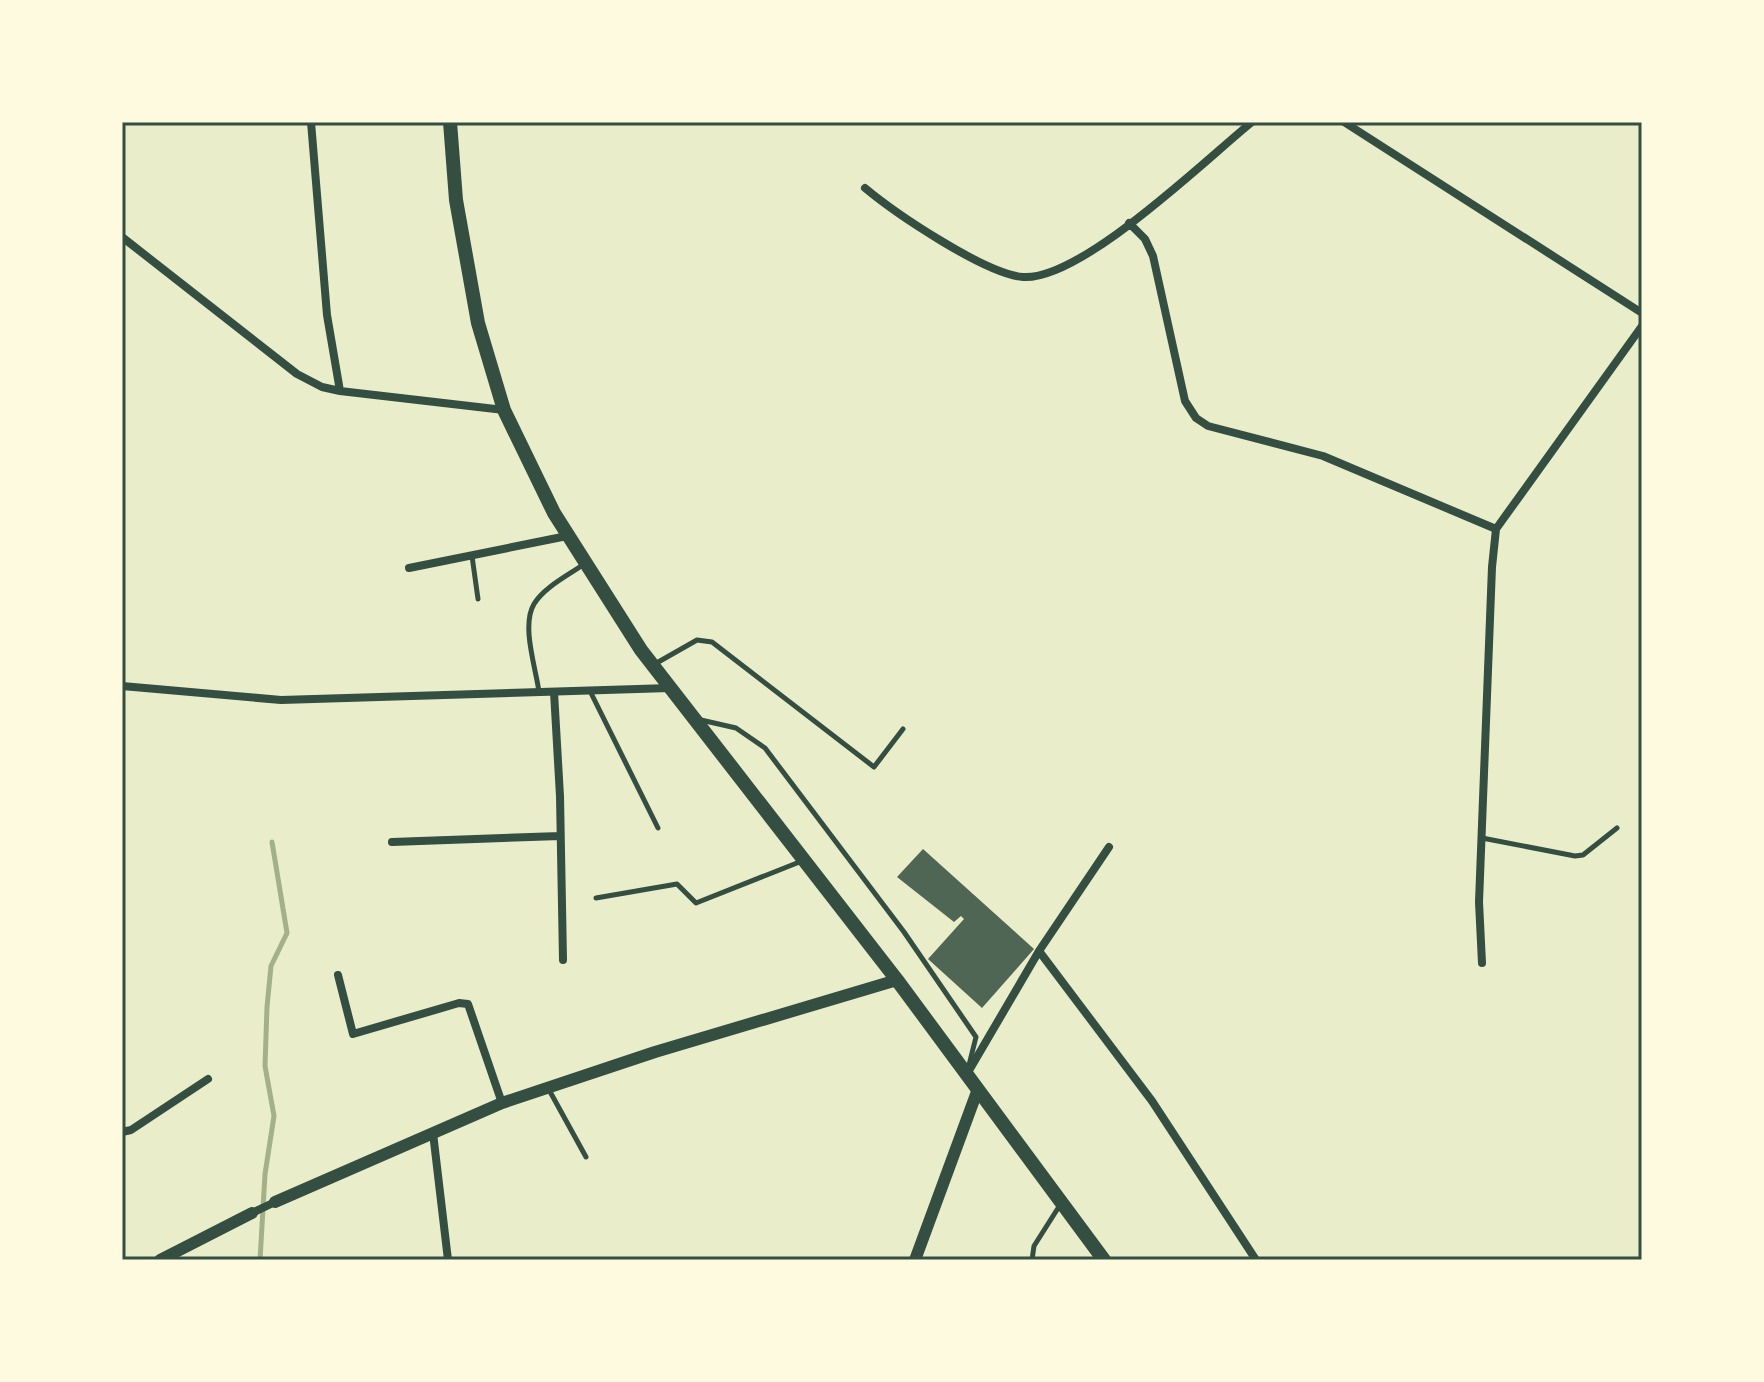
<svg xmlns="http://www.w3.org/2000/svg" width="1764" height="1382" viewBox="0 0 1764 1382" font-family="Helvetica,sans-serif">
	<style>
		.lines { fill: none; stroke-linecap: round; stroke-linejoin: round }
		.stream { stroke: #a3b18a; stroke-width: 5 }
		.building { fill: #4f6655 }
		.service { stroke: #344e41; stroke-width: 5 }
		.minor { stroke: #344e41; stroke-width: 8 }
		.tertiary { stroke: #344e41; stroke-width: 12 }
		.secondary { stroke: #344e41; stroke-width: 14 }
		.neatline { fill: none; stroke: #344e41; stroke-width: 3 }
	</style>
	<rect width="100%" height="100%" fill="#e9edc9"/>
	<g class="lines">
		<path class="stream" d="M260 1260 265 1174 274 1116 265 1066 267 1007 271 966 287 933 272 842"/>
	</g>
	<path class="building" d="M923 849 1034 949 982 1008 928 959 964 919 961 916 954 922 897 877Z"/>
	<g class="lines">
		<path class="service" d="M472 556 478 599
			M653 665 697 640 712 642 874 767 903 729
			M590 691 658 828
			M539 692C536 668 521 626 534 604 544 587 569 575 584 564
			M701 720 736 728 765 748 904 932 976 1037 969 1065
			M1482 838 1575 856 1583 855 1617 828
			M596 898 677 884 696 903 802 861
			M548 1088 586 1157
			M1032 1260 1034 1246 1060 1205"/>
		<path class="minor" d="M311 122 327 315 340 391 504 410
			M1344 122 1642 313
			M865 188C895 213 985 274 1023 277 1081 281 1205 160 1252 122
			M1129 223 1145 239 1153 256 1185 401 1196 418 1208 426 1323 456 1496 529
			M122 237 297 374 322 387 340 391
			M409 568 567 536
			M122 686 281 700 670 688
			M554 692 560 796 563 960
			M392 842 560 836
			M1039 951 1152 1101 1256 1260
			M1482 963 1479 902 1492 567 1496 529 1642 326
			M338 975 353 1034 459 1003 468 1004 502 1103
			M967 1074 1039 951 1109 847
			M122 1132 131 1130 208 1079
			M433 1133 448 1260
			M252 1213 275 1202"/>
		<path class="tertiary" d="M275 1202 502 1103 655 1052 897 980
			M160 1260 252 1213
			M915 1260 978 1089"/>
		<path class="secondary" d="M450 122 456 200 478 323 504 410 554 513 641 650 897 980 1104 1260"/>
	</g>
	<rect width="1764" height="1382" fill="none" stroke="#fefae0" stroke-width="248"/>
	<rect x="124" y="124" width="1516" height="1134" class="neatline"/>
</svg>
